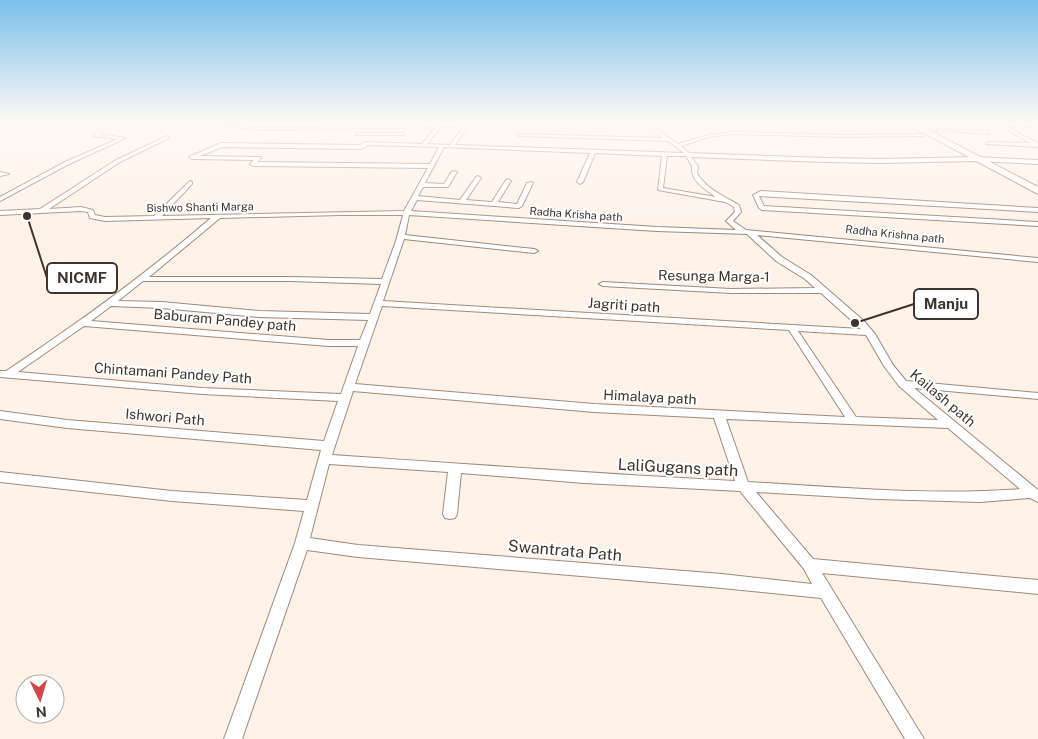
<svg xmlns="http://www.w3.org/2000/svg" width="1038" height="739" viewBox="0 0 1038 739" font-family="'Public Sans',sans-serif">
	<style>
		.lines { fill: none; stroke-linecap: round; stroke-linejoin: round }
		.minor-casing { stroke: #9d8b7c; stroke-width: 2 }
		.trunk-casing { stroke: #9d8b7c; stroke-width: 2 }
		.minor { fill: #fff; fill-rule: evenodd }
		.trunk { fill: #fff; fill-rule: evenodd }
		.labels { text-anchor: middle; stroke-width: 4; stroke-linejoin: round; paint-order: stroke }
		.far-street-label { font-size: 11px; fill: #3c352f; stroke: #fff }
		.street-label { font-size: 14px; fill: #3c352f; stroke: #fff }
		.near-street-label { font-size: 16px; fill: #3c352f; stroke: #fff }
		.leader { fill: none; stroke: #3c352f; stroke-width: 2 }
		.callout-dot { fill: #3c352f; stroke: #fff; stroke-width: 2 }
		.callout { fill: #fff; stroke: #3c352f; stroke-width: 2 }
		.callout-label { font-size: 15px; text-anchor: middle; font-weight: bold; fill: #3c352f }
	</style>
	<rect width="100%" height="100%" fill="#fff2e9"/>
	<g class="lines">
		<g class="minor-casing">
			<path id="minor" d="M102 124H107L99 134 126 138 69 164 0 201V197L65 162 118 139 94 136Z
				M210 124 258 128 355 127 357 125 470 124 455 145 684 153 668 141 519 136 517 135 519 134 663 138 643 124H648L678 144 708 135 732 132 845 135 921 134 923 136 845 137 732 134 709 137 681 146 689 153 826 158 881 159 976 157 1038 160V164L976 161 881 163 826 162 691 157 698 166 697 173C705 188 725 197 739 205L741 212 733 221 746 230 1038 258V262L757 235 782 257 811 275 864 321 875 334 893 365 906 381 1038 393V399L914 388 1038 490V502L1030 498 980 502 877 499 756 492 813 559 1038 580V594L822 573 924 739H905L821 598 722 588 358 557 307 550 242 739H224L295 543 304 511 172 501 0 482V472L172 491 307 500 321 450 67 428 0 419V411L67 420 324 441 338 401 202 394 0 377V371H6C77 324 146 274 211 218L105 221 90 218 88 212 81 211 0 215V211L40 209 116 160 167 136 169 138 120 162 49 209 81 207 93 210 95 215 105 217 154 216 190 181 192 182V184L162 216 404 211 428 168 253 166 250 164 254 160 192 159 189 157 221 143 360 145 365 142 422 144 436 127 258 130ZM464 126 450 145 427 144 441 127ZM367 145 439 147 430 164 258 162 261 157 200 156 222 147 360 149 366 147ZM444 147 590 153 577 182 580 184 583 182 595 153 662 156 658 190 725 202 734 207 735 212 726 221 736 230 657 227 411 211 417 200 519 208 522 206 533 183 532 182 527 183 517 204 498 202 511 181 508 179 506 180 492 202 466 200 481 178 478 176 476 177 460 200 418 196 423 187H448L457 172 452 171 444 184 425 183ZM667 156H686L692 166C690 181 705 189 716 197L663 188ZM340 215H403L396 241 382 279 290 277H149L220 218ZM409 215 657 231 747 234 776 261 805 279 815 288 731 289 603 282 599 284 603 286 731 293H821L861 329 383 301 404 239 534 253 538 251 534 249 405 235ZM143 281H290L381 284 370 314 260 311 162 302 118 301ZM111 306 162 308 260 317 368 320 360 340H329L91 321ZM382 306 789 330 845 417 594 404 355 384ZM84 326 329 346H358L341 394 202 388 18 372ZM798 331 866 335 884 366 899 386 938 420 856 417ZM353 391 594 412 714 418 735 481C600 474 466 464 332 455ZM726 419 948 428 1020 489C930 496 838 487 748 482ZM329 464 448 472 443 514 445 518 450 519 455 518 457 514 461 473 584 483 740 491 804 569 812 584 722 574 358 545 310 538Z
				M977 124H982L989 134 936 130 938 129 983 131Z
				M997 124 1034 125 1032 127 1005 126 1038 143V147L986 144 988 142 1030 143Z
				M358 133H402L404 134 402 135H356Z
				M0 172 9 174 0 176Z
				M761 191 1038 208V212L759 196 764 206 1038 222V226L762 210 759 208 753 195Z"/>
		</g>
		<g class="trunk-casing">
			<path id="trunk" d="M907 124H917L1038 187V194Z"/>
		</g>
		<use href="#minor" class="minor"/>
		<use href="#trunk" class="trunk"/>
	</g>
	<linearGradient id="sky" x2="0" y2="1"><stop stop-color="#7ac0ea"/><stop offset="0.54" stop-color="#fff9f5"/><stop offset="1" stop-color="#fff9f5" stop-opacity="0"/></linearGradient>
	<rect width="1038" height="228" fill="url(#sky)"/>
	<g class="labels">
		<g class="far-street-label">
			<text transform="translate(200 207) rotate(-1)" y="4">Bishwo Shanti Marga</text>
			<text transform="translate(576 214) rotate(4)" y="4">Radha Krisha path</text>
			<text transform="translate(895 234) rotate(6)" y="4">Radha Krishna path</text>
		</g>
		<g class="street-label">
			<text transform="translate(714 276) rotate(1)" y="5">Resunga Marga-1</text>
			<text transform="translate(624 305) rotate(4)" y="5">Jagriti path</text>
			<text transform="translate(225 320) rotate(5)" y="5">Baburam Pandey path</text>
			<text transform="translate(173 373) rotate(4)" y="5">Chintamani Pandey Path</text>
			<text transform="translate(650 397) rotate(3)" y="5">Himalaya path</text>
			<text transform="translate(943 398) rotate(40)" y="5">Kailash path</text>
			<text transform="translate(165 417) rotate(5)" y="5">Ishwori Path</text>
		</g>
		<g class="near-street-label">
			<text transform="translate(678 467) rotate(3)" y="6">LaliGugans path</text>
			<text transform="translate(565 550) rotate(5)" y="6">Swantrata Path</text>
		</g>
	</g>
	<path class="leader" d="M27 216L47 278M855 323L914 304"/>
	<g class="callout-dot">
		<circle cx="27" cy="216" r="5"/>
		<circle cx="855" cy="323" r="5"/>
	</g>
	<g class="callout">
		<rect x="47" y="263" width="70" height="30" rx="5"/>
		<rect x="914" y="289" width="64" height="30" rx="5"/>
	</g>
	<g class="callout-label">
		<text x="82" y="283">NICMF</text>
		<text x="946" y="309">Manju</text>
	</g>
	<g transform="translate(40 699) rotate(175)"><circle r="24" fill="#ffffff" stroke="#b1aeac"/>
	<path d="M0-4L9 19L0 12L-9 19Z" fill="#d34444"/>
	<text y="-8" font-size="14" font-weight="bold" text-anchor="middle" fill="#3c352f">N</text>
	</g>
</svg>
